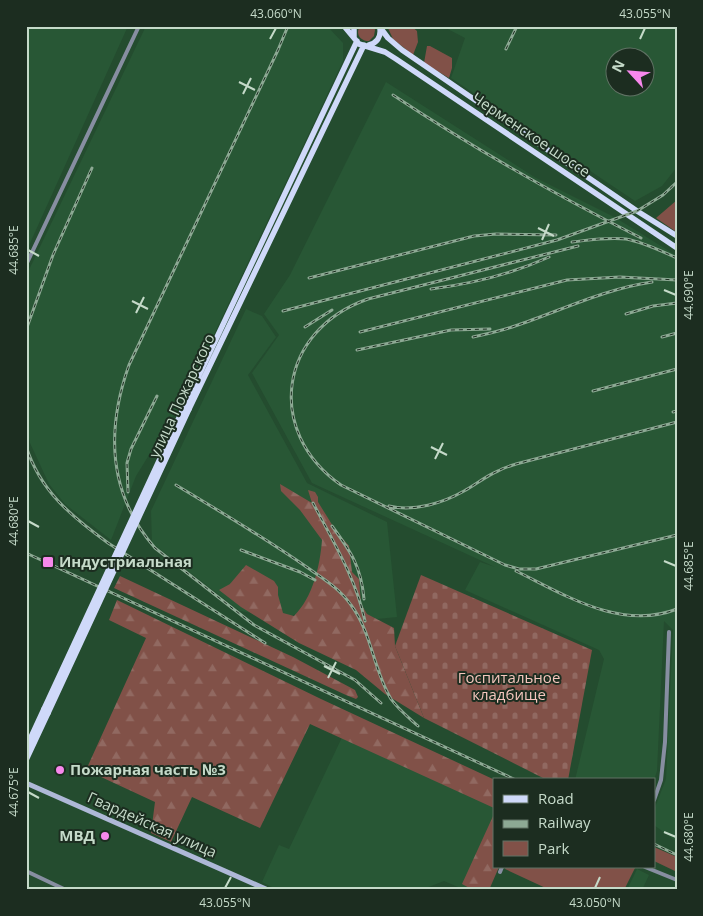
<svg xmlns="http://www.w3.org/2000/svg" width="703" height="916" viewBox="0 0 703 916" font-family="'Open Sans',sans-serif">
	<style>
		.built { fill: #285735; fill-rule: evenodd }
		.green { fill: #815148 }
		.forest { fill: url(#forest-firs) }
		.cemetery { fill: url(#cemetery-stones) }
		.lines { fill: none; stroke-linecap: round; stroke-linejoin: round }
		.street { stroke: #878ea1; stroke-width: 4 }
		.secondary { stroke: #aeb8d7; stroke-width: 5 }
		.primary { stroke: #cfd9f9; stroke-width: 5.5 }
		.rail-casing { stroke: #8da994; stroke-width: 3 }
		.rail { stroke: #1c2d20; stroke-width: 1; stroke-dasharray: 4; stroke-linecap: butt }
		.primary-bridge { stroke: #cfd9f9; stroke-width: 5.5 }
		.ticks { fill: none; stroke: #c5dac9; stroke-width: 2 }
		.poi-dot { fill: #f788ec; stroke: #1c2d20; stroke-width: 2 }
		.labels { text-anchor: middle; stroke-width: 4; stroke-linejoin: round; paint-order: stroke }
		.street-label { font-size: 15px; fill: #c5dac9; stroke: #1c2d20 }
		.poi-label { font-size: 15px; font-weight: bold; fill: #c5dac9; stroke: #1c2d20; text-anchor: start }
		.park-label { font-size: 15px; fill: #f5c6bd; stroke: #1c2d20 }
		.neatline { fill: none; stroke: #c5dac9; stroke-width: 2 }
		.ticks-label { font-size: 12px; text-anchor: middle; fill: #c5dac9 }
	</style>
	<defs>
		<pattern id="forest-firs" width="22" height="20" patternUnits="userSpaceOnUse" patternTransform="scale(1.25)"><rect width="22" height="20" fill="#815148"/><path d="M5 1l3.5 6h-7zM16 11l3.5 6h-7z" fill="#916961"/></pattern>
		<pattern id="cemetery-stones" width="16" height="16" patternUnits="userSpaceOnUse" patternTransform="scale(1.25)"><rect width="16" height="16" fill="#815148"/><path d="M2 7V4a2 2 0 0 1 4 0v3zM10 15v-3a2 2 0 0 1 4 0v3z" fill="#916961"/></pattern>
	</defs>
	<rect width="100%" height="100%" fill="#244c2f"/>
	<path class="built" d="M26 26H128L26 252Z
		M146 26H327L343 43V61L183 400 136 476 111 540 65 504 49 484 30 443 26 424V276Z
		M442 26H677V167L662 186 635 201 451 78 465 38ZM616 58H646V88H616Z
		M386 82 536 178 616 218 677 256V842L654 825V810L666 779 673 630 664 621 657 771 654 780H575L604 659 599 650 465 590 480 562 495 567 312 483 252 373 279 335 264 314 290 275Z
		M246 309 262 316 276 337 248 375 307 483 387 522 397 617 367 620 297 614 283 618 240 611 152 543 151 511Z
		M346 729 494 794V867L486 890H465L444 881 421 890H278L262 882 279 845 289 849Z
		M637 869 649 875 642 890H627Z"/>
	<path class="green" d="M360 26H374L375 30 374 36 369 41C360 41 355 34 360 26Z
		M387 26H411L417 31 418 42 413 55 393 39Z
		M427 46H430L452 58V68L449 78 424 63Z
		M677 200V229L675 231 656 218Z
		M654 847 677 857V872L654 861Z
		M506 867H634L635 868 624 890H550L505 869Z"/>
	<path class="forest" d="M280 484 312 503 308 490 315 492 318 497V502L336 531 349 546 352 572 359 579 361 604 367 614 394 628 395 646 424 718 385 694 356 670 299 643 241 607 219 590 230 584 246 565 274 581 278 587V595L283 613 294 616C313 597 320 566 322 540L300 510 281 491Z
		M120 576 293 657 355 690 358 697 356 699 346 695 114 588Z
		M117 600 321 699 495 780 494 808 310 724 260 828 192 797 171 842 151 833 155 802 86 770 146 638 109 620Z
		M494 814V867H499L489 890H473L462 884Z"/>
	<path class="cemetery" d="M421 575 592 650 568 780H547L424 718 395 646Z"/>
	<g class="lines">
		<path class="street" d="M26 265 139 26
			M654 800 661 780 665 742 669 632
			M645 867 677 880
			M26 871 66 890
			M500 872 502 867"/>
		<path class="secondary" d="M26 783 268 890"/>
		<path class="primary" d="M344 26 359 44 385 52 396 59 677 248
			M379 26 388 38 402 50 637 211 677 236
			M354 37V26
			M369 45C377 43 381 37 380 29
			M184 407 357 41
			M189 409 364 45
			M26 748 44 709
			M26 760 48 713"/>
		<g class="rail-casing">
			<path id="rail" d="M288 26 278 50 129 365C106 430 108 494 155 548L254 625 342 673 355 680 381 703
				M506 49 517 26
				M393 95C473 148 556 195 641 238
				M572 242C590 240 607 237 626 239 643 242 661 251 677 258
				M578 246 368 299C279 330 264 431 341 485L505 565 519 569H536L677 535
				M309 278 474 236 496 234 556 235
				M431 289C470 284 512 274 549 257
				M283 311 557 240 637 211 663 195 677 182
				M626 314 653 306 677 303
				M305 327 332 310
				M26 330 53 255 92 168
				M360 332 567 280 620 277 677 280
				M473 337C487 334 501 331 515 326 560 311 604 289 652 282
				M662 337 677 333
				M357 350 451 330 490 329
				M593 391 677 369
				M673 412 677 411
				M26 446C40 491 71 516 108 543L265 643
				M176 485C221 512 265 538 308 568 324 579 340 589 351 605 372 633 373 669 391 699 398 709 408 717 418 726
				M128 492 127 463 131 449 157 396
				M313 503C333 541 356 579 365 621
				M389 506C414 512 443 503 464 491 475 485 486 476 498 471 503 468 510 466 516 464L677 422
				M332 526C351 552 361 566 364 599
				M241 550 300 572 315 580
				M26 553 516 780
				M516 571C565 595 621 631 677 609
				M654 844 677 855"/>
		</g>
		<use href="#rail" class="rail"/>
		<path class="primary-bridge" d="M44 709 184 407
			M48 713 189 409"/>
	</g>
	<path class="ticks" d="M270 39 276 28M640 39 645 28M239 82 255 90M243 94 251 78M538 228 554 236M542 240 549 224M28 250 39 256M664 290 676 295M132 301 148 309M136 313 144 297M431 447 447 455M435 459 443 443M28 521 39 527M664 561 676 566M324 666 340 674M328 678 336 662M28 792 39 798M664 832 676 837M225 888 231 877M595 888 600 877"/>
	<g class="poi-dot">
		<rect x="42" y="556" width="12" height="12" rx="2.5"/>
		<circle cx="60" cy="770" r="5"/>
		<circle cx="105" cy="836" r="5"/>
	</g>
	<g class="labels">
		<g class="street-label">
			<text transform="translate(531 135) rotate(34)" y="5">Черменское шоссе</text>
			<text transform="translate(182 396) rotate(-65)" y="5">улица Пожарского</text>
			<text transform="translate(152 825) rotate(24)" y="5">Гвардейская улица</text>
		</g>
		<g class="poi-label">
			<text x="59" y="567">Индустриальная</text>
			<text x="70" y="775">Пожарная часть №3</text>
			<text x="95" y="841" text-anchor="end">МВД</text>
		</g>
		<g class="park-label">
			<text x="509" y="683">Госпитальное<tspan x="509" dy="17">кладбище</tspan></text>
		</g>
	</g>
	<rect width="703" height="916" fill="none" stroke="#1c2d20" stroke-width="55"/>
	<rect x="493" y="778" width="162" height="90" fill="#1c2d20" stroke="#607264"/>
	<rect x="503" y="795" width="25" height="8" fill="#cfd9f9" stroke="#607264"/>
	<text x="538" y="804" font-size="15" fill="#c5dac9">Road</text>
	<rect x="503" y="820" width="25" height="8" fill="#8da994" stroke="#607264"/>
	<text x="538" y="828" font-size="15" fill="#c5dac9">Railway</text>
	<rect x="503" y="841" width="25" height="15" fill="#815148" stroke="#607264"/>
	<text x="538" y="854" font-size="15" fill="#c5dac9">Park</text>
	<g transform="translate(630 72) rotate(296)"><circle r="24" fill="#1c2d20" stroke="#607264"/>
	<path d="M0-4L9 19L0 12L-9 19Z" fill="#f788ec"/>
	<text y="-8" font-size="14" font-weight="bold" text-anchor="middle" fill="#c5dac9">N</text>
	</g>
	<rect x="28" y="28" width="648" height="860" class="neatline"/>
	<g class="ticks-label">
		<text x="276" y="18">43.060°N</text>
		<text x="645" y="18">43.055°N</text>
		<text transform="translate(14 250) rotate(-90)" y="4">44.685°E</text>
		<text transform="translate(689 295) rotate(-90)" y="4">44.690°E</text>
		<text transform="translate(14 521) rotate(-90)" y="4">44.680°E</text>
		<text transform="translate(689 566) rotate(-90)" y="4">44.685°E</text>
		<text transform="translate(14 792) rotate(-90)" y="4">44.675°E</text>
		<text transform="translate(689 837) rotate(-90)" y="4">44.680°E</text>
		<text x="225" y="907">43.055°N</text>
		<text x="595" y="907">43.050°N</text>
	</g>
</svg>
